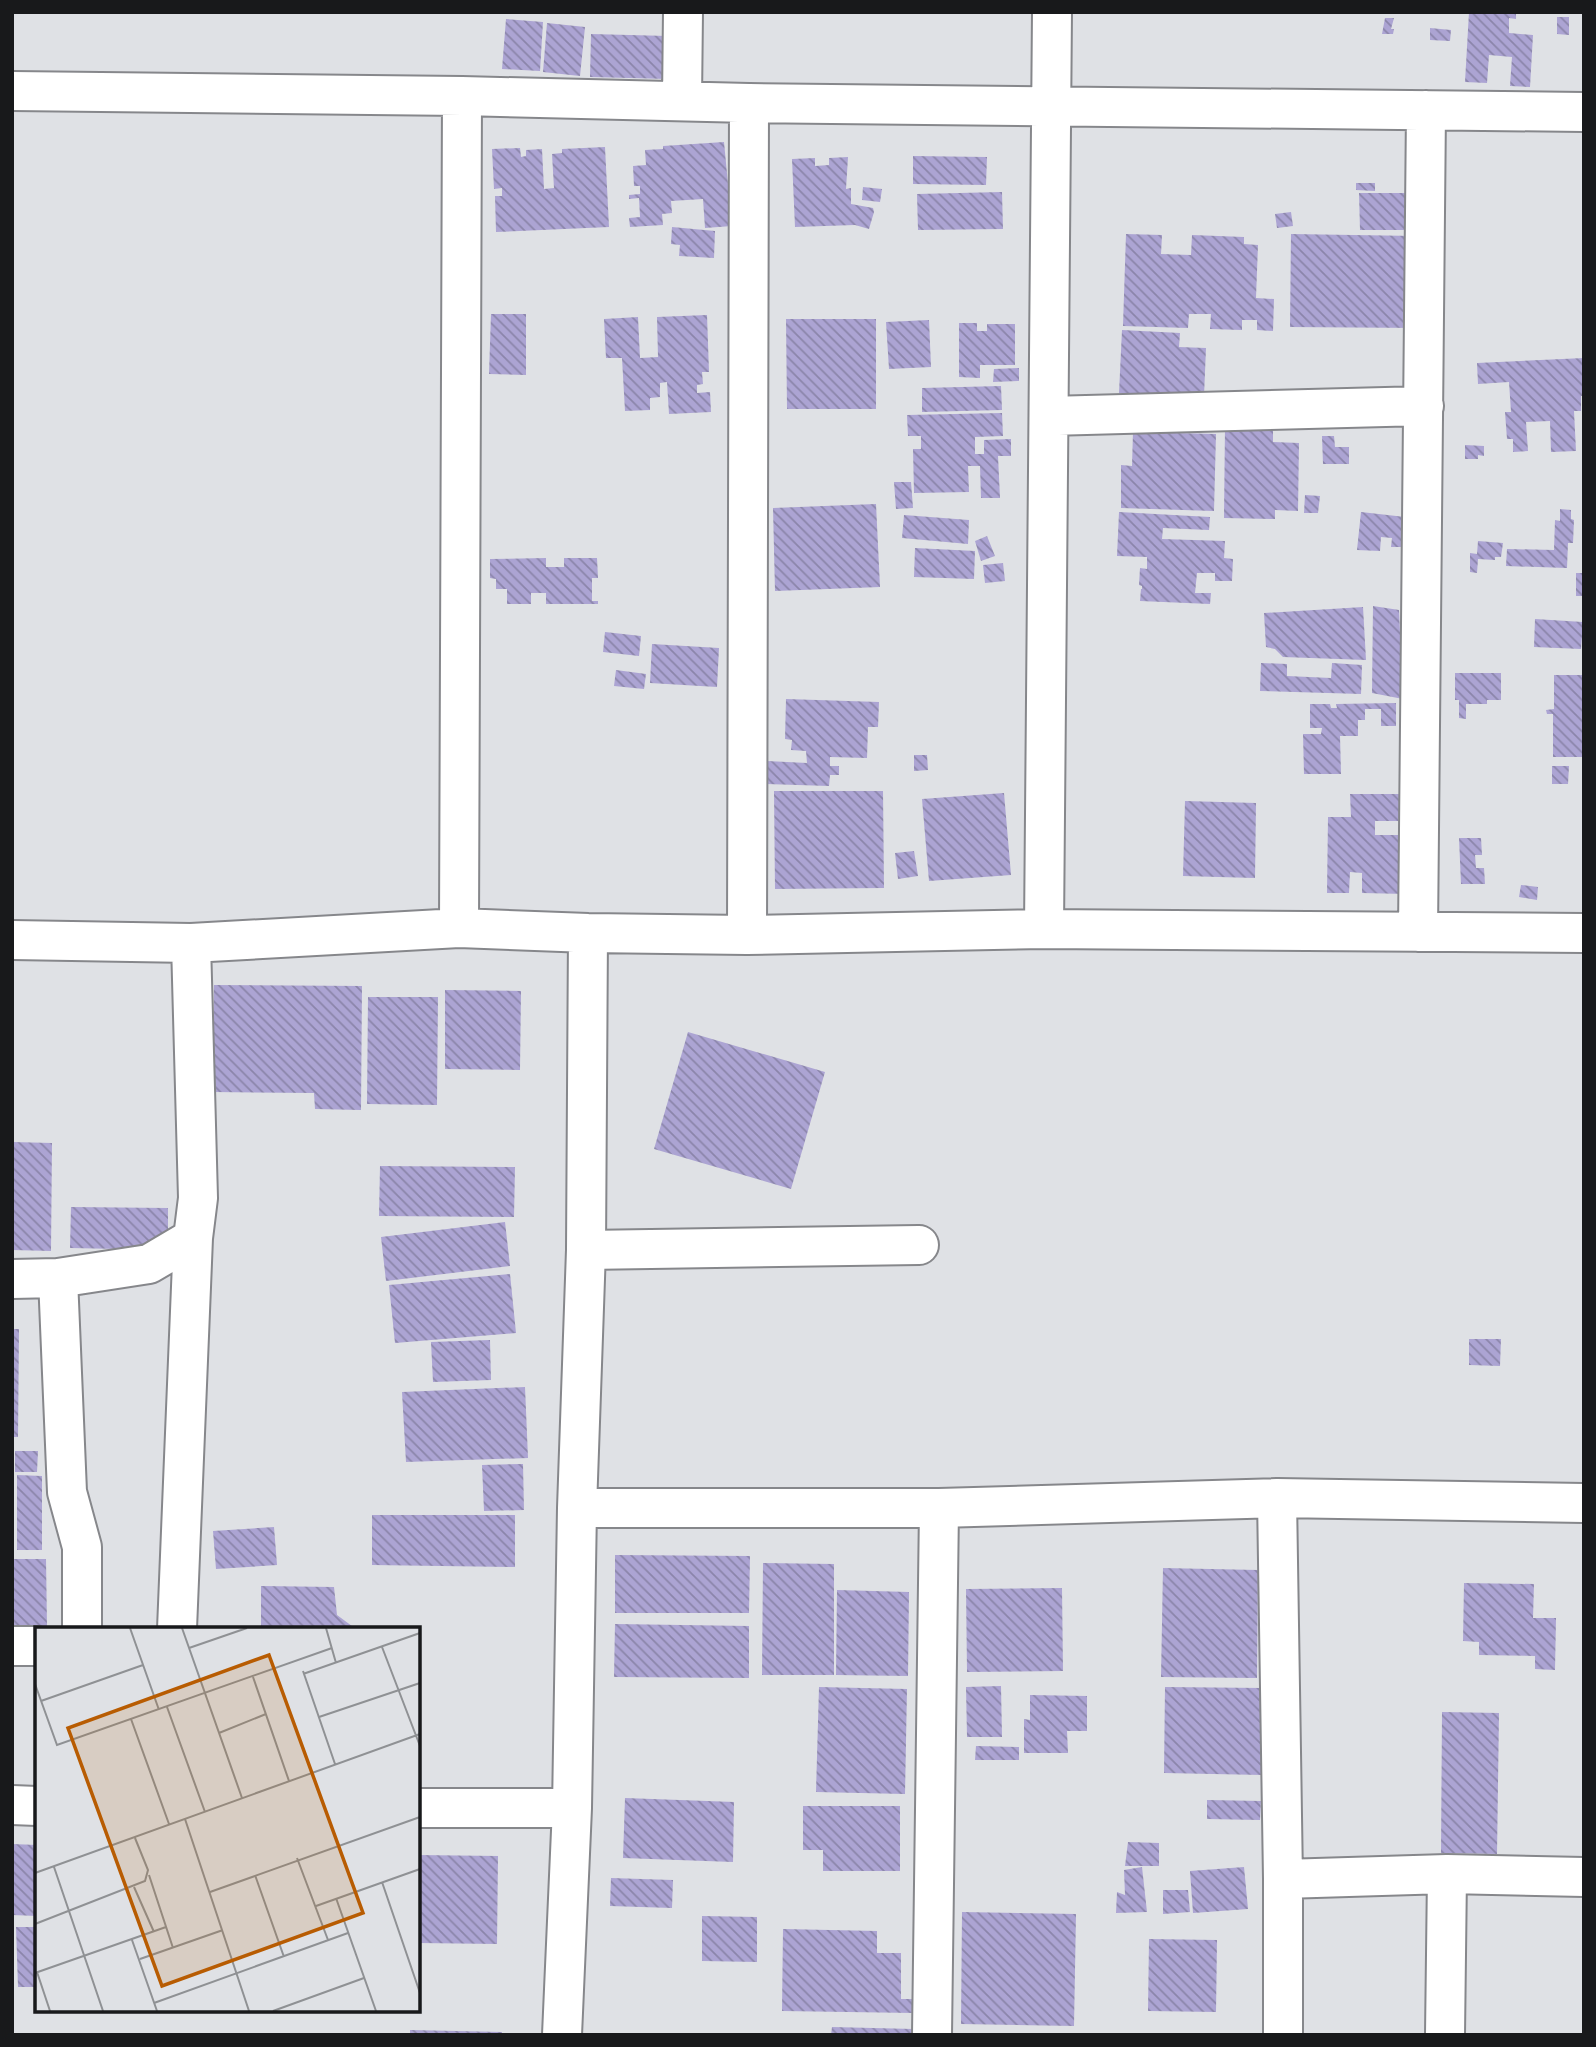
<svg xmlns="http://www.w3.org/2000/svg" width="1596" height="2047" viewBox="0 0 1596 2047" font-family="'Public Sans',sans-serif">
	<style>
		.building { fill: url(#building-back-hatch) }
		.lines { fill: none; stroke-linecap: round; stroke-linejoin: round }
		.minor-casing { stroke: #86878b; stroke-width: 42 }
		.minor { stroke: #fff; stroke-width: 38 }
		.inset-road { fill: none; stroke: #8f9194; stroke-width: 2 }
		.view { fill: #b85c02; fill-opacity: 0.15; stroke: #b85c02; stroke-width: 3.5 }
		.inset-edge { fill: none; stroke: #18191b; stroke-width: 3.5 }
	</style>
	<defs>
		<pattern id="building-back-hatch" width="6" height="6" patternUnits="userSpaceOnUse" patternTransform="scale(1.75)"><rect width="6" height="6" fill="#aca4d3"/><path d="M-1 5l2 2M0 0l6 6M5-1l2 2" fill="none" stroke="#8b85aa"/></pattern>
	</defs>
	<rect width="100%" height="100%" fill="#dfe1e5"/>
	<path class="building" d="M1469 12H1516V19L1509 18V33L1533 35 1530 87 1510 86 1512 57 1489 55 1487 83 1465 82Z
		M1557 17H1569V35L1557 34Z
		M1385 18H1394L1391 29H1394L1393 34H1382Z
		M506 19 543 22 540 71 502 69Z
		M547 23 585 27 580 76 543 72Z
		M1430 28 1451 30 1450 41 1430 40Z
		M591 34 668 36 667 79 590 77Z
		M724 142 732 226 705 228 703 199 671 201 672 213 662 214 663 225 630 227 629 218 640 217 639 198 629 199V195L640 194V186H634L633 166 646 165 645 150 663 149V146Z
		M605 147 609 227 496 232 495 196H502V188L494 189 492 149 520 148 521 157 526 156V150L542 149 544 189 554 188 552 154 562 153V149Z
		M913 156 987 157 986 185 913 184Z
		M848 157 846 189 851 188V204L873 208 874 212 869 229 855 225 795 227 792 159 815 158V166L829 165V158Z
		M1356 183H1375V191L1356 190Z
		M863 187 882 189 880 202 862 200Z
		M1002 192 1003 229 918 230 917 194Z
		M1359 193H1405V230H1360Z
		M1291 212 1293 226 1277 228 1275 214Z
		M672 227 715 231 714 258 679 256 680 245 671 244Z
		M1126 234 1162 235 1161 254 1191 255 1192 235 1244 237V244L1258 245 1256 298 1274 299 1273 331 1257 330V320H1242V330L1210 329 1211 314H1189L1188 328 1123 326Z
		M1291 234 1416 236 1419 328 1290 327Z
		M491 314H526V375L489 374Z
		M707 315 709 372H702L703 384 697 385V393L710 392 711 412 669 414 667 382 660 383V397L650 398V410L625 411 622 358H606L604 319 638 317 640 358 658 357 657 317Z
		M786 319H876V409H787Z
		M929 320 931 367 889 369 886 322Z
		M959 323H977V331H987V324H1015V365H980V378L959 377Z
		M1122 330 1180 333 1179 347 1206 348 1204 396 1119 393Z
		M1584 358V396H1581V411H1574L1576 451 1551 452 1550 421 1526 422 1528 451 1513 452V439H1507L1505 412H1511L1509 382 1478 384 1477 363Z
		M1019 368V381L993 382 994 369Z
		M1001 386 1002 410 922 412V388Z
		M1002 413 1003 436 975 437V454H984V440L1011 439V456H998L1000 498H981L980 466H968L969 492 914 493 913 449H921V436H908L907 415Z
		M1225 427 1273 428V442L1299 443 1298 511 1275 510V519L1224 518Z
		M1133 432 1216 434 1214 511 1121 508V465L1132 466Z
		M1322 436H1334L1335 447H1349V464H1323Z
		M1465 445 1484 446V456L1478 455V459H1465Z
		M894 482H911L913 508 896 509Z
		M1305 495 1320 496 1318 513H1304Z
		M876 504 880 587 775 591 773 508Z
		M1560 509 1571 510V519L1574 520 1573 543H1568L1567 568 1506 566 1507 549 1554 550 1555 520 1560 521Z
		M1119 512 1210 517 1209 530 1163 528 1162 539 1225 541 1224 558 1233 559 1232 581H1215V573H1197L1195 593H1211L1210 604 1140 601 1141 589H1142V586L1139 585 1140 568 1147 569V557L1117 556Z
		M1361 512 1405 517 1403 547H1391L1392 538 1381 537 1380 551 1357 550Z
		M904 515 969 520 968 544 902 538Z
		M987 536 995 556 981 561 975 541Z
		M1478 541 1503 543 1501 557H1495V560L1478 559 1477 573 1470 572V553L1477 554Z
		M915 548 975 551 974 579 914 577Z
		M546 558V567H564V558H597L598 578H592V601H598V604H546V593H531V604H507V589H496V579L490 578V559Z
		M1003 563 1005 581 985 583 983 565Z
		M1576 573H1584V596H1576Z
		M1373 606 1399 610 1403 699 1372 693Z
		M1363 607 1366 660 1283 657 1275 649 1266 647 1264 613Z
		M1535 619 1583 622 1581 649 1534 647Z
		M605 632 641 636 639 656 603 652Z
		M652 644 719 648 717 687 650 683Z
		M1261 663 1287 664V676L1331 678 1332 663 1362 665 1361 694 1260 691Z
		M616 670 646 674 644 689 614 686Z
		M1455 673H1501V700H1487V704H1466V719L1459 718V700H1455Z
		M1554 675H1584V757H1553V714H1547L1546 710 1554 709Z
		M786 699 879 702 878 727H868L867 758 830 757V766H839V775H830L829 786 766 784 767 761 807 763 806 751 791 750 792 740 785 739Z
		M1396 703V726H1381V709H1365V720H1358V736H1340L1341 774H1304L1303 734H1321L1322 728H1310V704H1330L1331 708H1337L1336 704Z
		M914 755H927L928 770 914 771Z
		M1552 766H1569L1568 784H1552Z
		M774 791H883L884 888 775 889Z
		M1004 793 1011 875 929 881 922 799Z
		M1350 794H1409L1401 819 1398 818 1399 821H1375V835H1400L1406 894 1362 893V873L1350 872 1349 893H1327L1328 817H1351Z
		M1185 801 1256 803 1255 878 1183 876Z
		M1459 838H1481L1482 855H1475L1476 868H1484L1485 884H1461Z
		M914 851 918 876 898 879 895 853Z
		M1521 885 1538 887 1537 900 1519 897Z
		M214 985 362 986 361 1110 315 1109 314 1093 213 1092Z
		M445 990 521 991 520 1070 445 1069Z
		M368 997H438L437 1105 367 1104Z
		M688 1032 825 1072 791 1189 654 1149Z
		M12 1142 52 1143 51 1251 12 1250Z
		M380 1166 515 1167 514 1217 379 1216Z
		M71 1207 168 1208V1250L70 1248Z
		M505 1222 510 1266 386 1281 381 1237Z
		M510 1274 516 1333 395 1343 389 1285Z
		M12 1329H19L18 1437H12Z
		M1469 1339H1501L1500 1366 1469 1365Z
		M490 1340 491 1380 433 1382 431 1342Z
		M525 1387 528 1458 406 1462 402 1392Z
		M15 1451H38L37 1472H15Z
		M523 1464 524 1510 484 1511 482 1465Z
		M17 1475 42 1476V1550H17Z
		M372 1515H515V1567L372 1565Z
		M274 1527 277 1565 216 1569 213 1531Z
		M615 1555 750 1556 749 1613H615Z
		M12 1559H46L47 1626H12Z
		M763 1563 834 1564V1675H762Z
		M1163 1568 1258 1570 1257 1678 1161 1677Z
		M1464 1583 1534 1584 1533 1618H1556L1555 1670 1535 1669V1656L1479 1655V1642L1463 1641Z
		M261 1586 334 1587 337 1615 356 1629H261Z
		M1062 1588 1063 1671 967 1672 966 1589Z
		M837 1590 909 1592 908 1676 836 1675Z
		M615 1624 749 1626V1678L614 1677Z
		M1001 1686 1002 1737H967L966 1687Z
		M819 1687 907 1689 905 1794 816 1792Z
		M1165 1687 1263 1688 1262 1775 1164 1773Z
		M1030 1695 1087 1696V1731H1067L1068 1753H1024V1719L1030 1720Z
		M1442 1712 1499 1713 1497 1854 1441 1853Z
		M976 1746 1019 1747V1760H975Z
		M625 1798 734 1802 733 1862 623 1858Z
		M1207 1800 1261 1801 1260 1820 1207 1819Z
		M803 1806H900V1871H823V1850H803Z
		M1128 1842 1159 1843V1866H1125Z
		M12 1844 37 1845V1916L12 1915Z
		M418 1855 498 1856 497 1944 418 1943Z
		M1142 1867 1147 1912 1116 1913 1117 1892 1125 1895 1124 1870Z
		M1244 1867 1248 1909 1193 1913 1190 1871Z
		M611 1878 673 1880 672 1908 610 1906Z
		M1163 1890H1188L1190 1912 1163 1914Z
		M962 1912 1076 1914 1074 2026 961 2024Z
		M702 1916 757 1917V1962L702 1961Z
		M16 1927H37V1987H18Z
		M783 1929 877 1931V1953H901V1999H914L913 2013 782 2011Z
		M1149 1939 1217 1940 1216 2012 1148 2011Z
		M832 2027 914 2029V2035H831Z
		M410 2030 502 2032V2035H410Z"/>
	<g class="lines">
		<g class="minor-casing">
			<path id="minor" d="M12 91 462 96 749 103 1584 112
				M682 100 683 12
				M1049 416 1424 406
				M459 928 462 96
				M1044 929 1052 12
				M1418 932 1426 110
				M747 935 749 103
				M12 940 191 943 459 928 588 933 747 935 1044 929 1584 933
				M586 1250 919 1245
				M58 1278 67 1492 82 1547V1629
				M12 1279 58 1278 149 1264 193 1238 198 1198 191 943
				M1277 1498 1283 1879V2035
				M577 1508H939L1277 1498 1584 1503
				M177 1629 193 1238
				M12 1646H37
				M12 1805 37 1806
				M418 1808H572
				M1283 1879 1447 1874 1584 1877
				M562 2035 572 1808 577 1508 586 1250 588 933
				M932 2035 939 1508
				M1445 2035 1447 1874"/>
		</g>
		<use href="#minor" class="minor"/>
	</g>
	<g transform="translate(35 1627)">
		<rect width="385" height="385" fill="#dfe1e5"/>
		<path class="inset-road" d="M95 1 124 83M147 1 207 171M291 1 301 36M347 20 385 119M154 21 212 1M268 44 300 137M268 47 385 6M218 50 254 154M0 57 22 118 297 21M6 74 108 38M132 80 170 185M284 90 385 56M96 92 134 197M184 106 231 87M150 192 214 384M262 231 293 313M19 240 68 384M0 246 385 107M114 248 138 321M220 248 249 330M347 255 385 366M99 260 119 305M175 265 385 190M301 271 341 384M281 279 385 242M0 297 110 254 113 243 100 211M97 313 122 384M105 332 188 303M2 345 15 384M0 346 131 300M119 376 313 306M238 384 329 351"/>
		<path class="view" d="M234 28 328 286 127 359 33 101Z"/>
		<rect width="385" height="385" class="inset-edge"/>
	</g>
	<rect width="1596" height="2047" fill="none" stroke="#18191b" stroke-width="28"/>
</svg>
